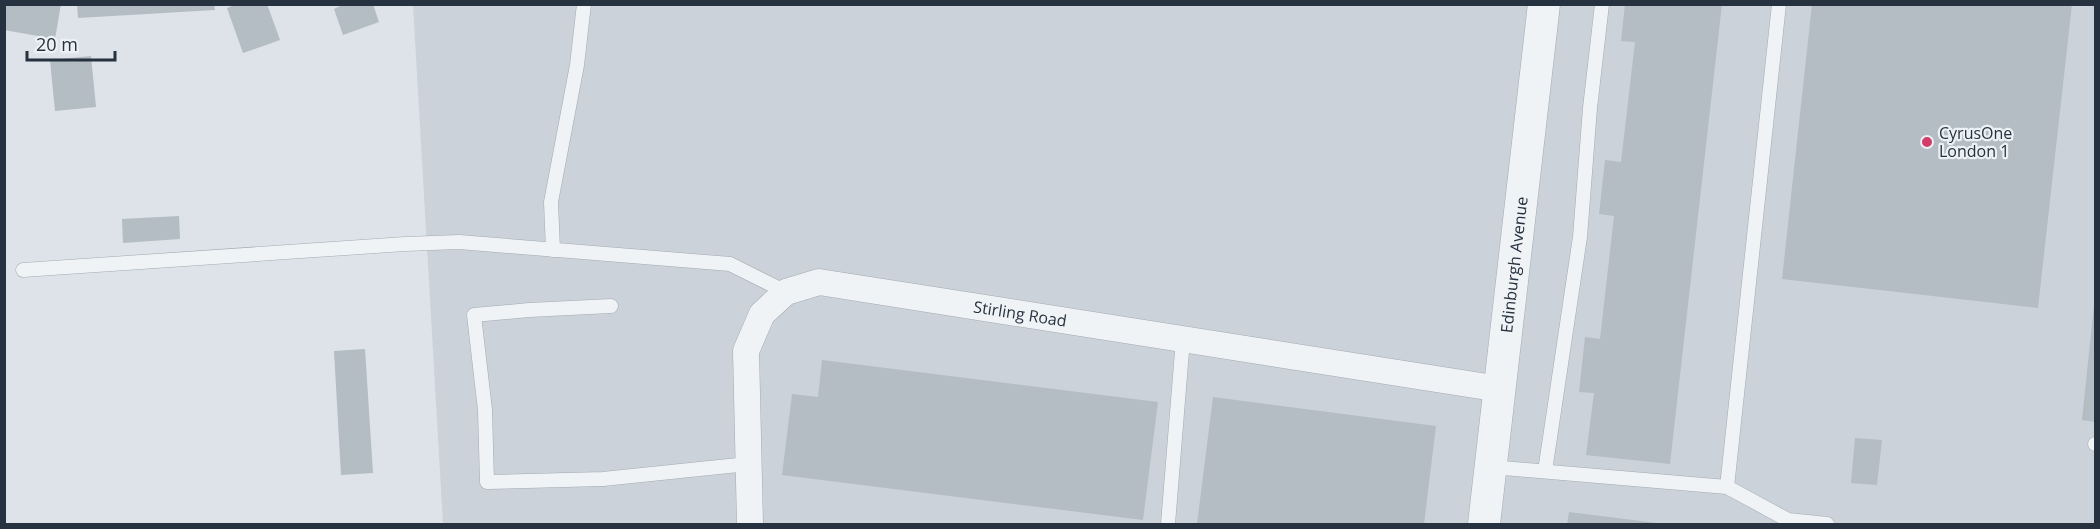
<svg xmlns="http://www.w3.org/2000/svg" width="2100" height="529" viewBox="0 0 2100 529" font-family="'Open Sans',sans-serif">
	<style>
		.built { fill: #cbd2da }
		.building { fill: #b4bcc4 }
		.lines { fill: none; stroke-linecap: round; stroke-linejoin: round }
		.service-casing { stroke: #a2aab2; stroke-width: 15 }
		.minor-casing { stroke: #a2aab2; stroke-width: 27 }
		.tertiary-casing { stroke: #a2aab2; stroke-width: 33 }
		.service { stroke: #f0f3f6; stroke-width: 14 }
		.minor { stroke: #f0f3f6; stroke-width: 26 }
		.tertiary { stroke: #f0f3f6; stroke-width: 32 }
		.poi-dot { fill: #d33c68; stroke: #ecf1f5; stroke-width: 2 }
		.labels { text-anchor: middle; stroke-width: 4.5; stroke-linejoin: round; paint-order: stroke }
		.poi-label { font-size: 16px; fill: #26323f; stroke: #ecf1f5; text-anchor: start }
		.street-label { font-size: 16px; fill: #26323f; stroke: #ecf1f5 }
	</style>
	<rect width="100%" height="100%" fill="#dde3e8"/>
	<path class="built" d="M413 5H2095V524H443Z"/>
	<path class="building" d="M4 4H61L55 39 4 30Z
		M77 4H214L215 10 78 18Z
		M237 4H267L280 40 243 53 227 8Z
		M344 4H373L379 22 343 35 334 9Z
		M1625 4H1722L1670 464 1586 455 1594 393 1579 392 1585 337 1600 339 1614 216 1599 214 1605 160 1621 162 1635 42 1621 41Z
		M1812 4H2072L2038 308 1782 279Z
		M91 56 96 107 55 111 50 60Z
		M179 216 180 239 123 243 122 219Z
		M2094 305H2096V422L2082 420Z
		M365 349 373 473 341 475 334 351Z
		M822 360 1158 402 1143 520 782 475 792 394 818 397Z
		M1213 397 1436 426 1424 524H1197Z
		M1855 438 1882 440 1877 485 1851 483Z
		M1569 512 1657 523V524H1567Z"/>
	<g class="lines">
		<g class="service-casing">
			<path id="service" d="M553 250 551 202 577 65 584 4
				M23 270 405 244 459 242 730 264 786 292
				M611 306 529 310 474 315 485 410 487 482 603 479 748 464
				M2095 444H2096
				M1491 467 1727 487 1779 4
				M1545 471 1580 237 1590 108 1602 4
				M1727 487 1788 520 1827 524
				M1168 524 1183 339"/>
		</g>
		<g class="minor-casing">
			<g id="minor">
				<path id="s1" d="M750 524 746 351 762 314 786 292 819 282 1500 389"/>
			</g>
		</g>
		<g class="tertiary-casing">
			<g id="tertiary">
				<path id="s2" d="M1484 524 1544 4"/>
			</g>
		</g>
		<use href="#service" class="service"/>
		<use href="#minor" class="minor"/>
		<use href="#tertiary" class="tertiary"/>
	</g>
	<circle class="poi-dot" cx="1927" cy="142" r="6"/>
	<g class="labels">
		<g class="poi-label">
			<text x="1939" y="139">CyrusOne<tspan x="1939" dy="18">London 1</tspan></text>
		</g>
		<g class="street-label">
			<text dy="6" stroke="none"><textPath href="#s2" startOffset="261">Edinburgh Avenue</textPath></text>
			<text dy="6" stroke="none"><textPath href="#s1" startOffset="484">Stirling Road</textPath></text>
		</g>
	</g>
	<rect width="2100" height="529" fill="none" stroke="#26323f" stroke-width="12"/>
	<path d="M27 51v9h88v-9" fill="none" stroke="#26323f" stroke-width="3"/>
	<text x="36" y="51" font-size="18" fill="#26323f" stroke="#ecf1f5" stroke-width="4.5" paint-order="stroke">20 m</text>
</svg>
